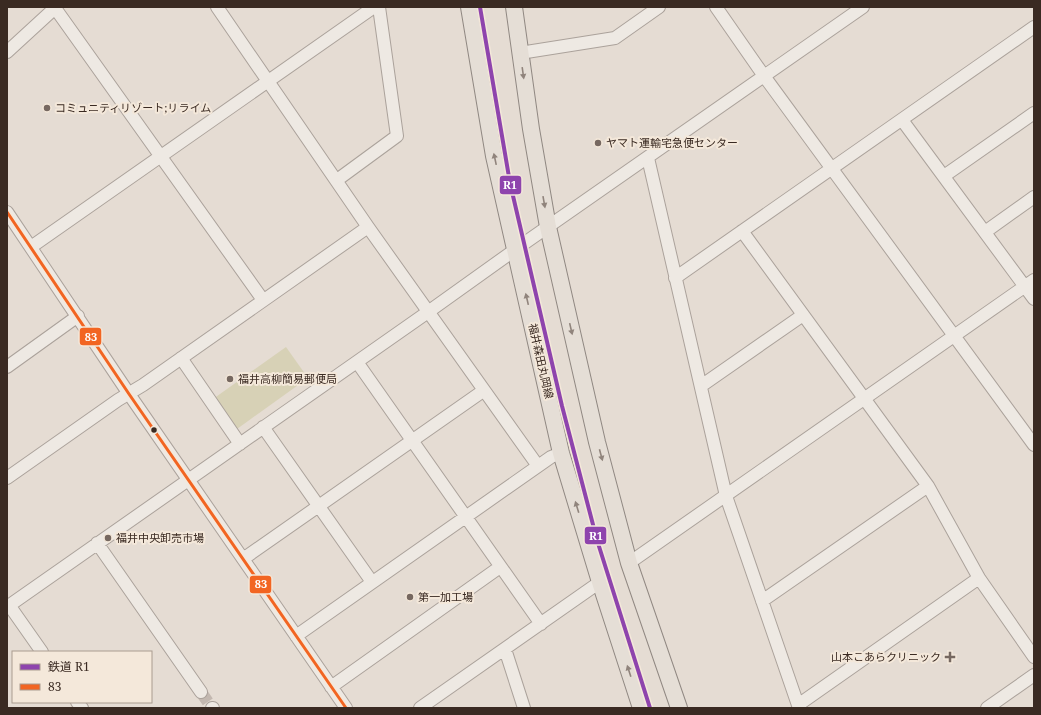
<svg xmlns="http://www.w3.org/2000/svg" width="1041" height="715" viewBox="0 0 1041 715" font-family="'Noto Serif','Noto Sans JP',serif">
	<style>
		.green { fill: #d7d1b6 }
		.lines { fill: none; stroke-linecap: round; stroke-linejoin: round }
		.minor-tunnel { stroke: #c3b8b0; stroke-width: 12; stroke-dasharray: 12 6; stroke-linecap: butt }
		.minor-casing { stroke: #aba29b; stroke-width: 14 }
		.major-casing { stroke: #908882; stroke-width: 18 }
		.minor { stroke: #eee9e3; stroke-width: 12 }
		.major { stroke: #e5ded6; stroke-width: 16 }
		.bus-1-casing { stroke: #f4e8da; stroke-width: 6 }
		.bus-1 { stroke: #f26522; stroke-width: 3 }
		.rail-1-casing { stroke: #f4e8da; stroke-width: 7 }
		.rail-1 { stroke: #8e44ad; stroke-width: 4 }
		.oneway { fill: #90847c }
		.poi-dot { fill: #766860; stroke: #f4e8da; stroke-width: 1.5 }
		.bus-dot { fill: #3a2a22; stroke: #f4e8da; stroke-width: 1.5 }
		.labels { text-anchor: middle; stroke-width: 4; stroke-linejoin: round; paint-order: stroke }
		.poi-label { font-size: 11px; fill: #3a2a22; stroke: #f4e8da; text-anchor: start }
		.street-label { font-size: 11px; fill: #3a2a22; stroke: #f4e8da }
		.line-badge { stroke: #f4e8da; stroke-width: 1.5 }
		.badge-label { font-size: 11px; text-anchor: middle; font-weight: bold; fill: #fff }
	</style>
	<rect width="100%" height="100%" fill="#e5dcd3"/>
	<path class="green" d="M286 347 308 378 237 429 233 427 213 399Z"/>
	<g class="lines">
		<path class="minor-tunnel" d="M201 692 212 708"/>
		<g class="minor-casing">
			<path id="minor" d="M217 7 368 227 538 466
				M716 7 764 76 1034 445
				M55 8 263 300
				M7 52 56 7
				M520 53 615 38 659 7
				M902 120 1034 299
				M648 158 726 496 799 708
				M944 176 1034 113
				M337 180 397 136 379 7
				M7 212 129 394 346 708
				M742 231 928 486 979 578 1034 657
				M985 232 1034 197
				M31 247 374 7
				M675 278 1034 27
				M181 358 240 444
				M357 362 541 624
				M7 367 78 316
				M701 386 803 315
				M263 427 372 582
				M7 478 118 400 143 385 368 227
				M97 543 201 692
				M243 559 483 391
				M629 563 1034 280
				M762 601 928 486
				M9 605 42 652
				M7 607 428 312 516 249 863 7
				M296 636 551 457 561 453
				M505 649 524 708
				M331 687 500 567
				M77 702 82 708
				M798 705 979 578
				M212 708H213
				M420 708 600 582
				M987 708 1034 675"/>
		</g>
		<g class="major-casing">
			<path id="major" d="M469 7 494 156 561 453 600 582 641 708
				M514 7 531 129 548 227 597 442 629 563 679 708"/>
		</g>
		<use href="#minor" class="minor"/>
		<use href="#major" class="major"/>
		<g class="bus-1-casing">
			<path id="bus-1" d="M7 212 129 394 346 708"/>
		</g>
		<use href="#bus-1" class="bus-1"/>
		<g class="rail-1-casing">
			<path id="rail-1" d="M480 7 510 183 562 406 597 540 650 708"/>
		</g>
		<use href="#rail-1" class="rail-1"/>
	</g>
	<defs><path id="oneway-solid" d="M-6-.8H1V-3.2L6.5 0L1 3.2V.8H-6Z"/></defs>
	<g class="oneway">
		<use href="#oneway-solid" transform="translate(523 73) rotate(82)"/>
		<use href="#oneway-solid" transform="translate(495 159) rotate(-102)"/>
		<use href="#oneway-solid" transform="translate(544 202) rotate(80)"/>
		<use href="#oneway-solid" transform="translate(527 299) rotate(-103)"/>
		<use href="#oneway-solid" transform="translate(571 329) rotate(77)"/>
		<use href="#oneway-solid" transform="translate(601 455) rotate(75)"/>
		<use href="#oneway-solid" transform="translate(577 507) rotate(-107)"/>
		<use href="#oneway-solid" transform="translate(629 671) rotate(-108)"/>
	</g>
	<g class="poi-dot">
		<circle cx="47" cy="108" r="4"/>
		<circle cx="598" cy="143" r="4"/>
		<circle cx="230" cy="379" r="4"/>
		<circle cx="108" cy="538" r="4"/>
		<circle cx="410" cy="597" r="4"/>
		<path d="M948 651h4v4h4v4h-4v4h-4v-4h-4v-4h4z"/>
	</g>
	<circle class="bus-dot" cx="154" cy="430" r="3.5"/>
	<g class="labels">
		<g class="poi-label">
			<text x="55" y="112">コミュニティリゾート;リライム</text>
			<text x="606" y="147">ヤマト運輸宅急便センター</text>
			<text x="238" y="383">福井高柳簡易郵便局</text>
			<text x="116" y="542">福井中央卸売市場</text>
			<text x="418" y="601">第一加工場</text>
			<text x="941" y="661" text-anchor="end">山本こあらクリニック</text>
		</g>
		<g class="street-label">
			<text transform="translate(541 361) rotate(77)" y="4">福井森田丸岡線</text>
		</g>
	</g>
	<g class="line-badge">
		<rect x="499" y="175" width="23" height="20" rx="4" fill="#8e44ad"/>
		<rect x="79" y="327" width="23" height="19" rx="4" fill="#f26522"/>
		<rect x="584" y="526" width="23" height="19" rx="4" fill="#8e44ad"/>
		<rect x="249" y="575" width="23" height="19" rx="4" fill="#f26522"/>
	</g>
	<g class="badge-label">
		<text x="510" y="189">R1</text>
		<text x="91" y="341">83</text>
		<text x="596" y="540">R1</text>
		<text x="261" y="588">83</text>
	</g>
	<rect width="1041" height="715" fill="none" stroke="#3a2a22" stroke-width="16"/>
	<rect x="12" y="651" width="140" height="52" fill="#f4e8da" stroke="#aa9c90"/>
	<rect x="20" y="664" width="20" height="6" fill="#8e44ad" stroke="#aa9c90"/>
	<text x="48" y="671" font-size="12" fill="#3a2a22">鉄道 R1</text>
	<rect x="20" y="684" width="20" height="6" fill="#f26522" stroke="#aa9c90"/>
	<text x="48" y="691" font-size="12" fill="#3a2a22">83</text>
</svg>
